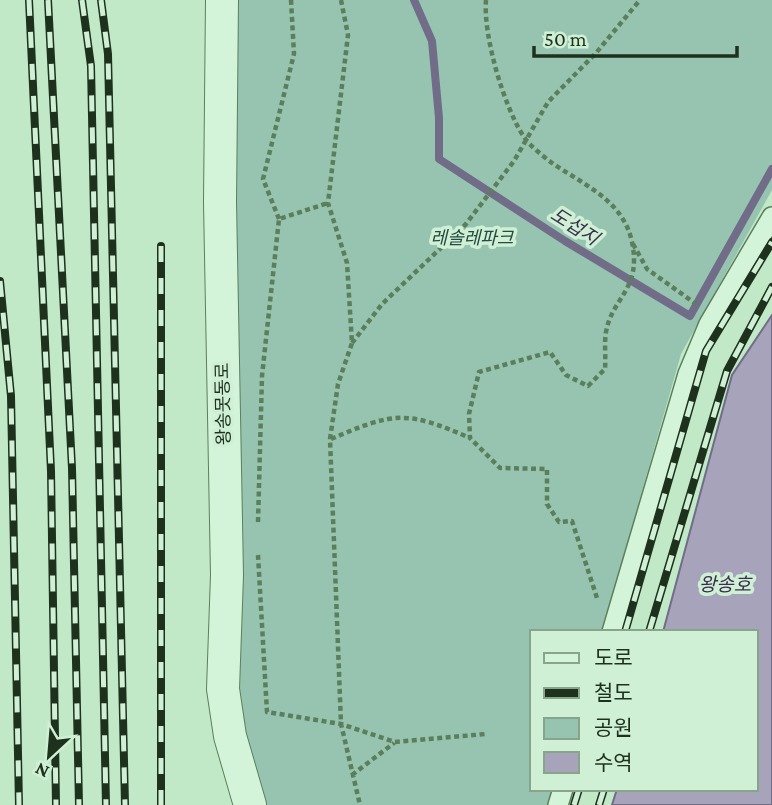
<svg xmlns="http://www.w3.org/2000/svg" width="772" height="805" viewBox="0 0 772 805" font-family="'Crimson Pro','Noto Sans KR',serif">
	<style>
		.green { fill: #96c4b1 }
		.water { fill: #a7a3bb; stroke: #716c87; stroke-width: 2 }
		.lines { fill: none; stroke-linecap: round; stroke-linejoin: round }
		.stream { stroke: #716c87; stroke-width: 8 }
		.pedestrian-casing { stroke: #5b7f5b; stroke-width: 22 }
		.tertiary-casing { stroke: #5b7f5b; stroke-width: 34 }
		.path { stroke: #5b7f5b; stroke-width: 4.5; stroke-dasharray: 5 3.5; stroke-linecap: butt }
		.pedestrian { stroke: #d3f4d8; stroke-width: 19 }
		.tertiary { stroke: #d3f4d8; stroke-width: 32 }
		.rail-casing { stroke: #1e311d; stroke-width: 8 }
		.rail { stroke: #cff0d5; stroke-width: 5; stroke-dasharray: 16; stroke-linecap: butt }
		.labels { text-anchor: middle; stroke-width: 7; stroke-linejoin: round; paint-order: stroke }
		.park-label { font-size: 18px; font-style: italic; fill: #264b40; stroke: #cff0d5 }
		.street-label { font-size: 18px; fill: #1e311d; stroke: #cff0d5 }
		.water-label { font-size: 19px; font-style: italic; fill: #3b2e4f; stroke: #cff0d5 }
	</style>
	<rect width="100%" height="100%" fill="#c1e8c7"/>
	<path class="green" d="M235 0H772V190L681 354 602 632H532V789H552L547 805H263L255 791 235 687Z"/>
	<path class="water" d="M772 315V805H612L617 789H756V632H663L732 375Z"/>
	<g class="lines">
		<path class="stream" d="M414 0 432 41 439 118V159L565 241 690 316 772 169"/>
		<g class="pedestrian-casing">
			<path id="pedestrian" d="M612 632 688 374 709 324 772 217
				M558 805 563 789"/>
		</g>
		<g class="tertiary-casing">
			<path id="tertiary" d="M222 0 220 202 227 575 223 689 230 736 250 805"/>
		</g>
		<path class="path" d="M341 0 348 35 328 203 347 263 352 343 338 384 330 439 341 724 360 805
			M486 0C483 36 504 107 524 137 530 146 543 156 552 163 584 185 623 200 632 242 642 290 612 297 606 332 604 343 606 357 605 369L588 386 566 375 550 352 479 372 469 414 470 438 500 468 547 469V504L559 522 572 521 597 598
			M279 219 263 179 294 54 291 0
			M633 244 647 269 696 304
			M352 343 382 304 466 224 514 161 548 102 596 53 640 0
			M331 439C394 412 406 410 470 438
			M258 522 262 376 279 219 328 203
			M258 555 267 712 341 724 395 742 486 734
			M352 775 394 743"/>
		<use href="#pedestrian" class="pedestrian"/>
		<use href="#tertiary" class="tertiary"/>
		<g class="rail-casing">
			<path id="rail" d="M29 0 51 471 56 805
				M48 0 72 468 79 805
				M82 0 91 66 106 805
				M101 0 108 54 125 805
				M161 246V805
				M0 281 11 396 19 805
				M625 632 706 351 772 242
				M649 632 727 371 772 287
				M574 805 579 789
				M599 805 604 789"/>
		</g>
		<use href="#rail" class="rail"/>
	</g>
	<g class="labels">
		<g class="park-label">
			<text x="472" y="244">레솔레파크</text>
		</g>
		<g class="street-label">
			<text transform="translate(223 404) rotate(-91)" y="6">왕송못동로</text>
		</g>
		<g class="water-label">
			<text transform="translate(575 226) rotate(32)" y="7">도섭지</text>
			<text x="725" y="591">왕송호</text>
		</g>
	</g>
	<rect x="530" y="630" width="228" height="161" fill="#cff0d5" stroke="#88a48b" stroke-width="2"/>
	<rect x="544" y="653" width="35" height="10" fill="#d3f4d8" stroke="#88a48b" stroke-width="2"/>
	<text x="594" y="665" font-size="21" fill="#1e311d">도로</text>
	<rect x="544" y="688" width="35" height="10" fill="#1e311d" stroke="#88a48b" stroke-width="2"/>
	<text x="594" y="700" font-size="21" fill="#1e311d">철도</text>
	<rect x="544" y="718" width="35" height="21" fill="#96c4b1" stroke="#88a48b" stroke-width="2"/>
	<text x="594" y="735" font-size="21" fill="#1e311d">공원</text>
	<rect x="544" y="752" width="35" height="21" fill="#a7a3bb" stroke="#88a48b" stroke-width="2"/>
	<text x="594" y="770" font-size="21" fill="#1e311d">수역</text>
	<g transform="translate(49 756) rotate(206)" stroke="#cff0d5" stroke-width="5" paint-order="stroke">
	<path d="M0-5L12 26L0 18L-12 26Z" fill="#1e311d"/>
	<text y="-10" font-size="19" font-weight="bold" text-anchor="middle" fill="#1e311d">N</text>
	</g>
	<path d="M534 46v10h203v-10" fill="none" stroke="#1e311d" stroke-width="3.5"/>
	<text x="544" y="46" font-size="21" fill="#1e311d" stroke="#cff0d5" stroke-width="5" paint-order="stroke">50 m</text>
</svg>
